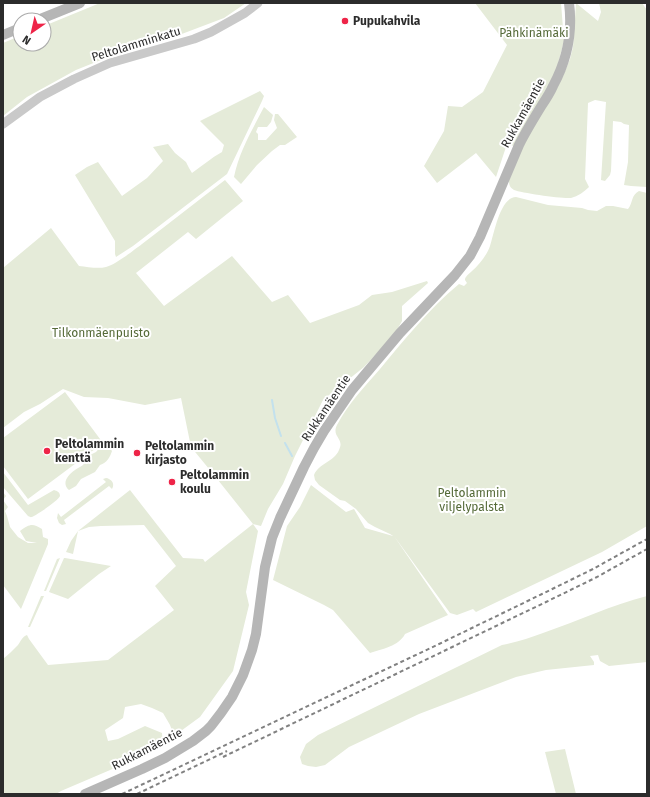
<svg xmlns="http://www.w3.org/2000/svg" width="650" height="797" viewBox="0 0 650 797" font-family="'Fira Sans',sans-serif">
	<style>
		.green { fill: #e5ebd9 }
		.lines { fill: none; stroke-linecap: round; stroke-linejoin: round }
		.stream { stroke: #c3e1ed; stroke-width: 2 }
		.tertiary { stroke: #c9c9c9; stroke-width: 9 }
		.secondary { stroke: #b6b6b6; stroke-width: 10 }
		.rail { stroke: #818181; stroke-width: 2; stroke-dasharray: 4 3; stroke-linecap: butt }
		.poi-dot { fill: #ee2448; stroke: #fff; stroke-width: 1.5 }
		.labels { text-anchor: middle; stroke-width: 4; stroke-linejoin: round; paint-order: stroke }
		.poi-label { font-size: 12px; font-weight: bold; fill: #2c2c2c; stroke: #fff; text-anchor: start }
		.park-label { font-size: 12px; fill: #556a38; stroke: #fff }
		.street-label { font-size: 12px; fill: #2c2c2c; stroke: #fff }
	</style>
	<rect width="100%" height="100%" fill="#fff"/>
	<path class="green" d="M100 3H246L224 18 158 43 116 54 76 70 27 97 3 116V43L20 36V44H44V26Z
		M475 3H561L564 41 555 75 514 146 507 144 496 177 476 153 437 183 424 166 444 131 448 106 462 107 483 92 507 45Z
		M576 3 598 21 601 12 599 3H642L647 10V187L631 186 624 185 628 162 629 125 624 124 621 122 613 121 611 171 610 175 605 181 601 180 606 102 595 100 588 103 585 179 589 187C584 192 578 196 571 198 562 199 522 193 514 190 509 187 509 184 509 179L526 138 540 116 563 76 570 59 573 47Z
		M260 91 264 96 262 101 227 174 133 246 116 257 115 254V241L75 175 87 167 98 162 122 196 147 178 163 161 153 147 168 144 175 153 186 162 189 168 192 173C202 166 211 158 222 152L224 145 200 121Z
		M264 107 273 115 271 122 267 127H258L256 132 258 134V140H266L277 128 274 120 275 114H278L297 137 285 145H280L272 151 257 165 241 184 234 177C239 152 252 130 264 107Z
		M225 180 243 201 196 239 188 232 136 273 164 306 232 256 272 302 288 295 310 323 359 305 372 295 392 292 427 281 428 283 402 306V321L394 335 364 367 323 400 295 456 283 484 268 509 261 526 253 524 258 531 246 592 249 605 233 671 200 717 174 736 170 725 163 713 152 708 141 704 125 707 123 718 105 730 108 741 118 739 145 726 162 733 163 744 157 750 61 791 56 794H3V659C8 655 13 650 18 645 21 641 22 637 27 635L29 639 48 665 108 660 174 610 155 586 176 566 144 525 101 526 89 527 78 531 73 554 66 552 71 541 78 531 130 490 183 558 203 559 205 562 253 524 214 475 191 447 181 398 145 405 108 398 84 397 63 389 40 404 24 412 3 428V268L51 228 79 266C88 267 98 269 106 267 115 265 134 250 142 244 170 223 197 201 225 180Z
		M639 191 647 193V526L602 552 476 612 473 609 457 615 450 613 394 536 448 615 405 634C399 646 382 649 370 653L333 610 324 605 273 580 287 526 300 507 311 485 346 512 354 509 365 528 393 536 390 534 375 527 368 523 356 509 345 501 340 500 319 485 315 480 314 475C319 463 334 462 339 450 345 438 331 437 337 425 348 404 365 386 380 369 405 339 429 309 459 284L464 286 467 283 465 280C465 279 465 278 466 277 467 275 470 273 472 271 479 265 487 255 490 246 494 234 500 197 516 197L548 205 582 208 588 210 597 211 606 206H613L628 209C633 203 631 195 639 191Z
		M65 392 103 443 28 499 3 466V438Z
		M106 444 109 447 112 451C110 457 107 463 100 465L95 472 81 479 76 486 69 490C61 483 68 475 75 470 77 468 81 467 83 465 86 462 87 458 90 455 92 454 94 453 96 452 98 450 100 447 102 445Z
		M3 472 28 505 54 490C57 491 60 492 60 496 59 500 38 514 34 516 30 518 31 517 28 516L3 487Z
		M106 478C112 479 115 484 112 489L109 486 64 520 66 524 62 525 59 523 57 518 58 513 61 517 106 482 103 479Z
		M3 492 6 496 3 500 8 507 5 511 7 516 10 527 18 537 28 543H37L26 541 20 531C30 524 32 523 42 529L43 537 48 539V544L21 609 3 585Z
		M60 558 46 591H44L57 559Z
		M64 558H65L111 566 99 574 68 599 49 592Z
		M41 596H44L30 627H28Z
		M647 596V662L609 666 600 661 598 655 590 656 594 662V665L546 670 516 677 419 714 349 747 325 765 316 767 308 766 302 764 300 757 306 744 318 735 502 645C516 642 530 638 543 633 578 621 611 605 647 596Z
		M565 749 576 794H556L545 752Z"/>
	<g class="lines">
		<path class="stream" d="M272 400 275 418 281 436
			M285 443 292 456"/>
		<path class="tertiary" d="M3 124 40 97 74 79 110 63 194 39 211 32 245 13 258 3"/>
		<path class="secondary" d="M38 20 80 3
			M3 35 20 28
			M85 794 142 769 165 758 193 741 206 731 211 726 221 713 232 697 243 675 252 650 256 634 265 567 272 538 280 518 304 467 314 448 324 431 352 390 400 333 455 275 470 256 480 237 519 145C526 131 534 118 542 105 546 99 550 93 553 86 567 60 573 33 569 3"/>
		<path class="rail" d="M223 757 546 602 597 577 647 549
			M122 794 439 644 542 594 593 569 647 539
			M137 794 227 751"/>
	</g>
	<g class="poi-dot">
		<circle cx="345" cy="21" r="4"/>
		<circle cx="47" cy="451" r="4"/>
		<circle cx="137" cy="453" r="4"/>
		<circle cx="172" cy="482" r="4"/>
	</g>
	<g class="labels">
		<g class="poi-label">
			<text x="353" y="25">Pupukahvila</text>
			<text x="55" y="448">Peltolammin<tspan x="55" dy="14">kenttä</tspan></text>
			<text x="145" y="450">Peltolammin<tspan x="145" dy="14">kirjasto</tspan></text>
			<text x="180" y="479">Peltolammin<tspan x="180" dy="14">koulu</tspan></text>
		</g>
		<g class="park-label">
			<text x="534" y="37">Pähkinämäki</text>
			<text x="101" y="337">Tilkonmäenpuisto</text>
			<text x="472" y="497">Peltolammin<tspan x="472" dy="14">viljelypalsta</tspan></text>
		</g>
		<g class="street-label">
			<text transform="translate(136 44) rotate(-17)" y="4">Peltolamminkatu</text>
			<text transform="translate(523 113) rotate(-61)" y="4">Rukkamäentie</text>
			<text transform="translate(326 408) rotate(-56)" y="4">Rukkamäentie</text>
			<text transform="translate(147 749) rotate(-27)" y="4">Rukkamäentie</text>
		</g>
	</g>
	<rect width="650" height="797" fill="none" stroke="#2c2c2c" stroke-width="8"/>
	<g transform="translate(32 32) rotate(214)"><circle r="19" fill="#ffffff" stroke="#ababab"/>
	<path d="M0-3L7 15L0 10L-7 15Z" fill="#ee2448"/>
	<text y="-6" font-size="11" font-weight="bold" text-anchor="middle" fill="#2c2c2c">N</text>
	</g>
</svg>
